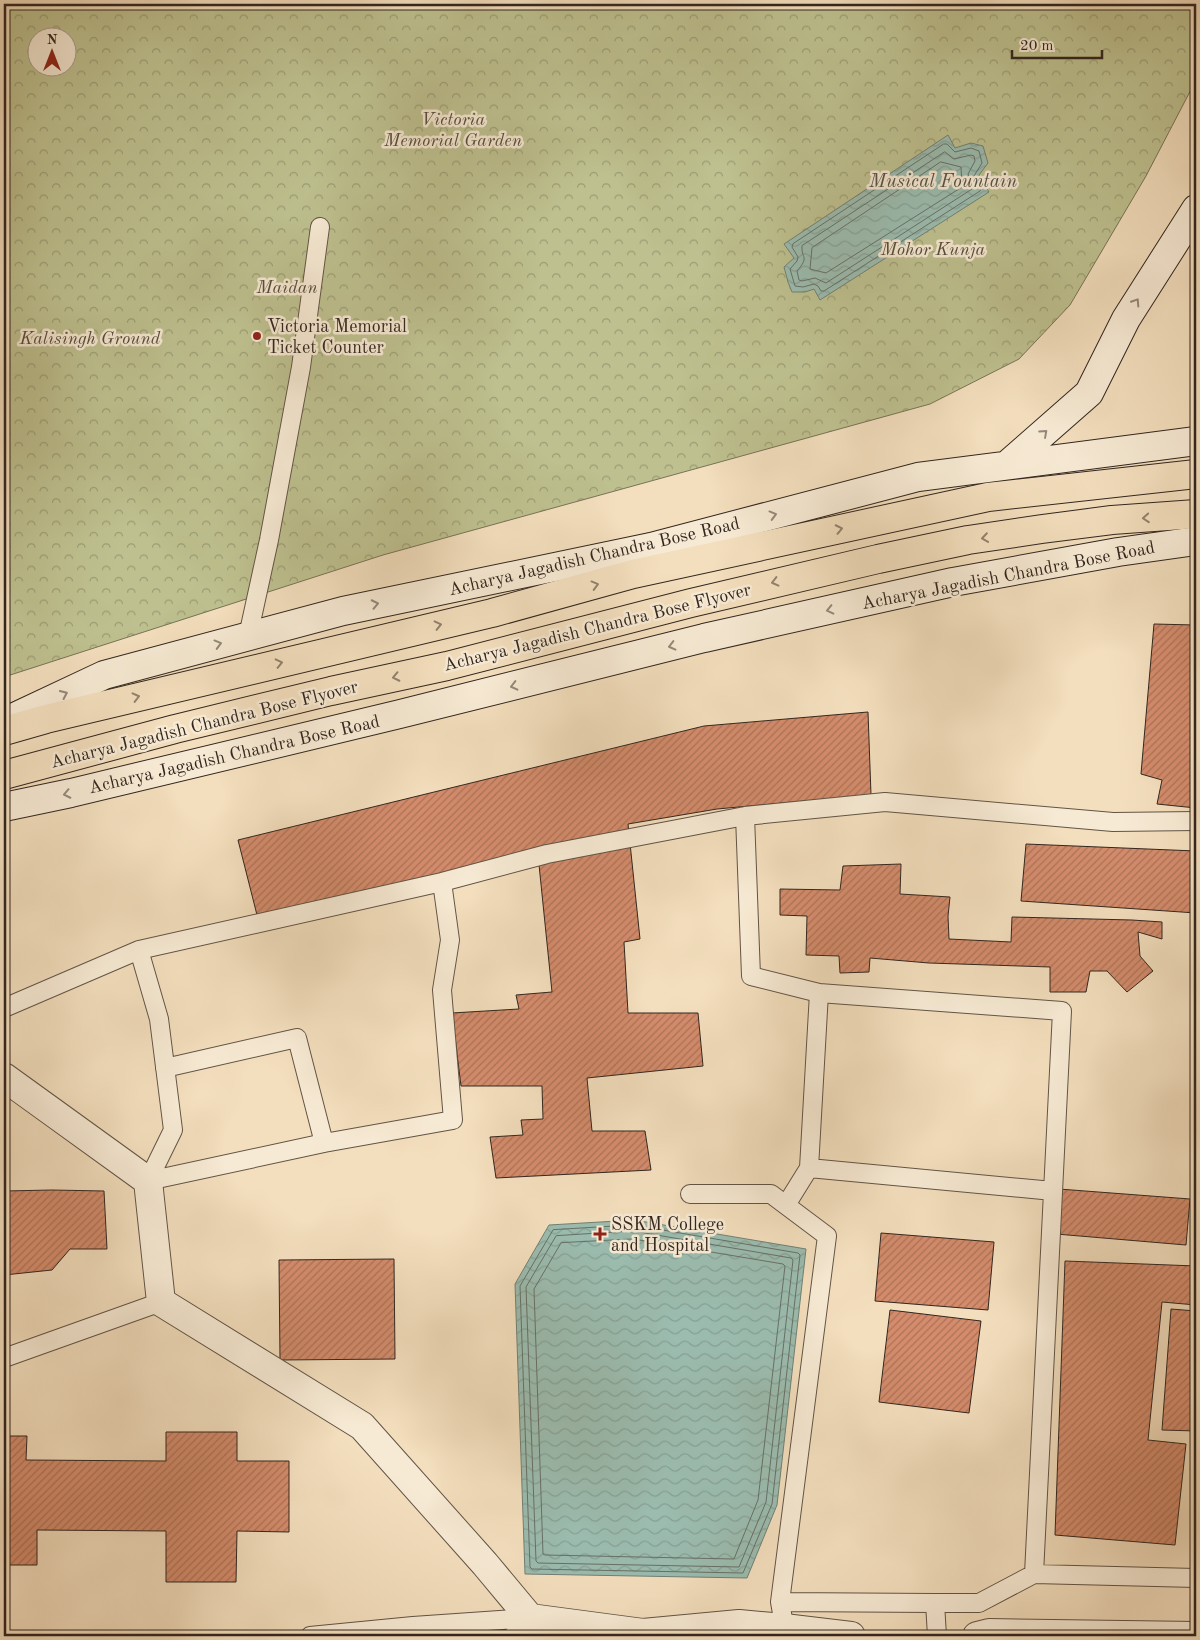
<svg xmlns="http://www.w3.org/2000/svg" width="1200" height="1640" viewBox="0 0 1200 1640" font-family="'Old Standard TT',serif">
	<style>
		.forest { fill: url(#forest-crowns); stroke: #787357; fill-rule: evenodd }
		.water { fill: url(#water-waves); stroke: #718075 }
		.lines { fill: none; stroke-linecap: round; stroke-linejoin: round }
		.shore { stroke: #667167; stroke-width: 1 }
		.building { fill: url(#building-hatch); stroke: #32261f }
		.service-casing { stroke: #625446; stroke-width: 20 }
		.tertiary-casing { stroke: #625446; stroke-width: 30 }
		.secondary-casing { stroke: #32261f; stroke-width: 30 }
		.motorway-casing { stroke: #32261f; stroke-width: 30 }
		.service { stroke: #f7ead4; stroke-width: 18 }
		.tertiary { stroke: #f7ead4; stroke-width: 28 }
		.secondary { stroke: #f7ead4; stroke-width: 28 }
		.motorway { stroke: #f3debd; stroke-width: 28 }
		.oneway { stroke: #94887a }
		.oneway2 { stroke: #92826e }
		.poi-dot { fill: #8f2418; stroke: #f7ead4; stroke-width: 2 }
		.labels { text-anchor: middle; stroke-width: 5; stroke-linejoin: round; paint-order: stroke }
		.park-label { font-size: 18px; font-style: italic; fill: #554c3b; stroke: #f7ead4 }
		.poi-label { font-size: 18px; fill: #32261f; stroke: #f7ead4; text-anchor: start }
		.street-label { font-size: 18px; fill: #32261f; stroke: #f7ead4 }
		.water-label { font-size: 19px; font-style: italic; fill: #52534a; stroke: #f7ead4 }
	</style>
	<defs>
		<pattern id="forest-crowns" width="20" height="18" patternUnits="userSpaceOnUse" patternTransform="scale(1.25)"><rect width="20" height="18" fill="#bec08f"/><path d="M2 6a3 3 0 1 1 6 0M12 15a3 3 0 1 1 6 0" fill="none" stroke="#9b9c74"/></pattern>
		<pattern id="water-waves" width="16" height="10" patternUnits="userSpaceOnUse" patternTransform="scale(1.25)"><rect width="16" height="10" fill="#9bbcaf"/><path d="M0 5q4-4 8 0t8 0" fill="none" stroke="#86a196"/></pattern>
		<pattern id="building-hatch" width="6" height="6" patternUnits="userSpaceOnUse" patternTransform="scale(1.25)"><rect width="6" height="6" fill="#d48c6c"/><path d="M-1 1l2-2M0 6l6-6M5 7l2-2" fill="none" stroke="#ad7258"/></pattern>
	</defs>
	<rect width="100%" height="100%" fill="#f3debd"/>
	<filter id="stains"><feTurbulence type="fractalNoise" baseFrequency=".004" numOctaves="4"/><feColorMatrix values="0 0 0 0 .2 0 0 0 0 .09 0 0 0 0 .02 0 0 0 .5 -.17"/></filter>
	<radialGradient id="worn" r=".72"><stop offset=".6" stop-color="#630" stop-opacity="0"/><stop offset="1" stop-color="#630" stop-opacity=".3"/></radialGradient>
	<path class="forest" d="M4 4H1196V80L1146 176 1070 305 1019 359 930 404 383 555 4 677ZM38 38H68V68H38Z"/>
	<path class="water" d="M948 135 955 148 971 143 983 146 988 163 979 175 989 192 820 300 814 289 805 292H792L788 282 784 267 794 258 784 244Z
		M634 1220 806 1249 777 1505 747 1578 525 1574 515 1284 549 1225Z"/>
	<g class="lines">
		<path class="shore" d="M944 144H947L955 152 971 148 979 151 982 163 974 176 981 189 980 191 824 291H821L818 286 814 284 803 287 795 286 790 269 797 261 798 257 792 247 793 244Z
			M945 152 954 159 971 155 974 156 975 161 968 174 973 187 972 189 826 283 815 278 802 281 799 280 797 271C810 256 801 259 802 246Z
			M941 162 961 167 962 187 826 273 810 269 812 248Z
			M633 1225 798 1253 800 1255 772 1504 743 1573 532 1569 530 1567 520 1286 553 1230Z
			M633 1231 791 1258 793 1260 766 1502 739 1567 538 1563 536 1561 526 1287 556 1236Z
			M633 1239 783 1264 785 1266 758 1500 734 1559 545 1555 543 1554 534 1289 561 1243Z"/>
	</g>
	<path class="building" d="M1154 624 1195 625 1196 808 1157 804 1162 780 1141 774Z
		M868 712 871 795 717 809 628 824 640 939 624 942 628 1013H698L703 1066 587 1078 592 1131H645L651 1170 496 1178 490 1137 523 1135 521 1120 543 1119 542 1086H461L452 1013 519 1009 516 995 552 992 538 855 257 915 238 840 704 726Z
		M1026 844 1196 851V913L1021 901Z
		M901 864 900 894 950 897 948 916 949 939 1011 942 1012 917 1132 920 1162 922V939L1138 932 1140 956 1153 971 1127 992 1107 971H1090L1086 992H1050V967L929 963 870 958 869 972 840 973 839 956 806 955 807 916 780 915V889L840 890 843 866Z
		M1059 1189 1190 1199 1186 1245 1056 1234Z
		M52 1190 104 1191 107 1249H70L52 1270 4 1275V1191Z
		M881 1233 994 1242 988 1310 875 1301Z
		M394 1259 395 1359 280 1360 279 1260Z
		M1065 1261 1196 1266V1305L1162 1302 1148 1440 1186 1444 1175 1545 1055 1535Z
		M1171 1309 1196 1311V1431L1162 1430Z
		M890 1310 981 1321 969 1413 879 1402Z
		M166 1432H237V1461H289V1532L237 1531 236 1582H166V1531L37 1530V1565H4V1436H27L26 1460 166 1461Z"/>
	<g class="lines">
		<g class="service-casing">
			<path id="service" d="M248 636 269 540 301 367 320 227
				M139 950 159 1019 173 1130 148 1181
				M819 993 809 1168 1053 1191
				M4 1008 139 950 442 882 547 854 745 816
				M165 1068 297 1038 324 1143
				M148 1181 324 1143 453 1120 442 990 450 940 442 882
				M690 1194H771L827 1236 780 1602 786 1636
				M786 1205 809 1168
				M4 1358 161 1302
				M1034 1574 1196 1578
				M780 1602 935 1603 937 1636
				M935 1603H979L1034 1574 1062 1011 819 993 751 976 745 816 885 802 1113 822 1196 821
				M310 1636 413 1626 530 1618
				M513 1636 530 1618"/>
		</g>
		<g class="tertiary-casing">
			<path id="tertiary" d="M4 1077 148 1181 161 1302 362 1426 485 1564 530 1618 643 1633 739 1624 784 1628 851 1636
				M977 1636 989 1633 1196 1636"/>
		</g>
		<g class="secondary-casing">
			<path id="secondary" d="M1007 465 1089 393 1126 319 1196 209
				M4 722 104 675 343 611 651 547 918 477 1196 441
				M4 807 71 793 400 714 704 638 953 582 1118 552 1196 541"/>
		</g>
		<g class="motorway-casing">
			<path id="motorway" d="M4 731 46 719 492 613 633 574 988 497 1196 474
				M4 775 175 729 331 691 447 666 691 603 878 559 968 540 1042 529 1112 520 1196 514"/>
		</g>
		<use href="#service" class="service"/>
		<use href="#tertiary" class="tertiary"/>
		<use href="#secondary" class="secondary"/>
		<use href="#motorway" class="motorway"/>
	</g>
	<defs><path id="oneway-chevron" d="M-2-3.5L2.5 0L-2 3.5" fill="none" stroke-width="1.6" stroke-linecap="round" stroke-linejoin="round" transform="scale(1.25)"/></defs>
	<g class="oneway">
		<use href="#oneway-chevron" transform="translate(1136 302) rotate(-57)"/>
		<use href="#oneway-chevron" transform="translate(1044 433) rotate(-42)"/>
		<use href="#oneway-chevron" transform="translate(773 515) rotate(-15)"/>
		<use href="#oneway-chevron" transform="translate(375 604) rotate(-12)"/>
		<use href="#oneway-chevron" transform="translate(830 610) rotate(167)"/>
		<use href="#oneway-chevron" transform="translate(218 644) rotate(-15)"/>
		<use href="#oneway-chevron" transform="translate(672 646) rotate(166)"/>
		<use href="#oneway-chevron" transform="translate(514 686) rotate(166)"/>
		<use href="#oneway-chevron" transform="translate(64 694) rotate(-25)"/>
		<use href="#oneway-chevron" transform="translate(67 794) rotate(168)"/>
	</g>
	<g class="oneway2">
		<use href="#oneway-chevron" transform="translate(1146 518) rotate(176)"/>
		<use href="#oneway-chevron" transform="translate(839 529) rotate(-12)"/>
		<use href="#oneway-chevron" transform="translate(985 538) rotate(172)"/>
		<use href="#oneway-chevron" transform="translate(775 582) rotate(166)"/>
		<use href="#oneway-chevron" transform="translate(595 585) rotate(-15)"/>
		<use href="#oneway-chevron" transform="translate(438 625) rotate(-13)"/>
		<use href="#oneway-chevron" transform="translate(279 663) rotate(-13)"/>
		<use href="#oneway-chevron" transform="translate(396 677) rotate(168)"/>
		<use href="#oneway-chevron" transform="translate(136 697) rotate(-14)"/>
	</g>
	<g class="poi-dot">
		<circle cx="257" cy="336" r="5"/>
		<path d="M597.5 1226.5h5v5h5v5h-5v5h-5v-5h-5v-5h5z"/>
	</g>
	<g class="labels">
		<g class="park-label">
			<text x="453" y="125">Victoria<tspan x="453" dy="21">Memorial Garden</tspan></text>
			<text x="933" y="255">Mohor Kunja</text>
			<text x="287" y="293">Maidan</text>
			<text x="90" y="344">Kalisingh Ground</text>
		</g>
		<g class="poi-label">
			<text x="267" y="332">Victoria Memorial<tspan x="267" dy="21">Ticket Counter</tspan></text>
			<text x="611" y="1230">SSKM College<tspan x="611" dy="21">and Hospital</tspan></text>
		</g>
		<g class="street-label">
			<text transform="translate(594 556) rotate(-13)" y="6">Acharya Jagadish Chandra Bose Road</text>
			<text transform="translate(1008 575) rotate(-11)" y="6">Acharya Jagadish Chandra Bose Road</text>
			<text transform="translate(597 627) rotate(-14)" y="6">Acharya Jagadish Chandra Bose Flyover</text>
			<text transform="translate(204 724) rotate(-14)" y="6">Acharya Jagadish Chandra Bose Flyover</text>
			<text transform="translate(234 754) rotate(-13)" y="6">Acharya Jagadish Chandra Bose Road</text>
		</g>
		<g class="water-label">
			<text x="943" y="187">Musical Fountain</text>
		</g>
	</g>
	<rect width="1200" height="1640" fill="none" stroke="#f3debd" stroke-width="20"/>
	<rect x="5" y="5" width="1190" height="1630" fill="none" stroke="#32261f" stroke-width="2.5"/>
	<rect x="10" y="10" width="1180" height="1620" fill="none" stroke="#32261f"/>
	<g transform="translate(52 52)"><circle r="24" fill="#f7ead4" stroke="#a89c8c"/>
	<path d="M0-4L9 19L0 12L-9 19Z" fill="#8f2418"/>
	<text y="-8" font-size="14" font-weight="bold" text-anchor="middle" fill="#32261f">N</text>
	</g>
	<path d="M1012 50v8h90v-8" fill="none" stroke="#32261f" stroke-width="2.5"/>
	<text x="1020" y="50" font-size="15" fill="#32261f" stroke="#f7ead4" stroke-width="4" paint-order="stroke">20 m</text>
	<rect width="100%" height="100%" filter="url(#stains)"/>
	<rect width="100%" height="100%" fill="url(#worn)"/>
</svg>
